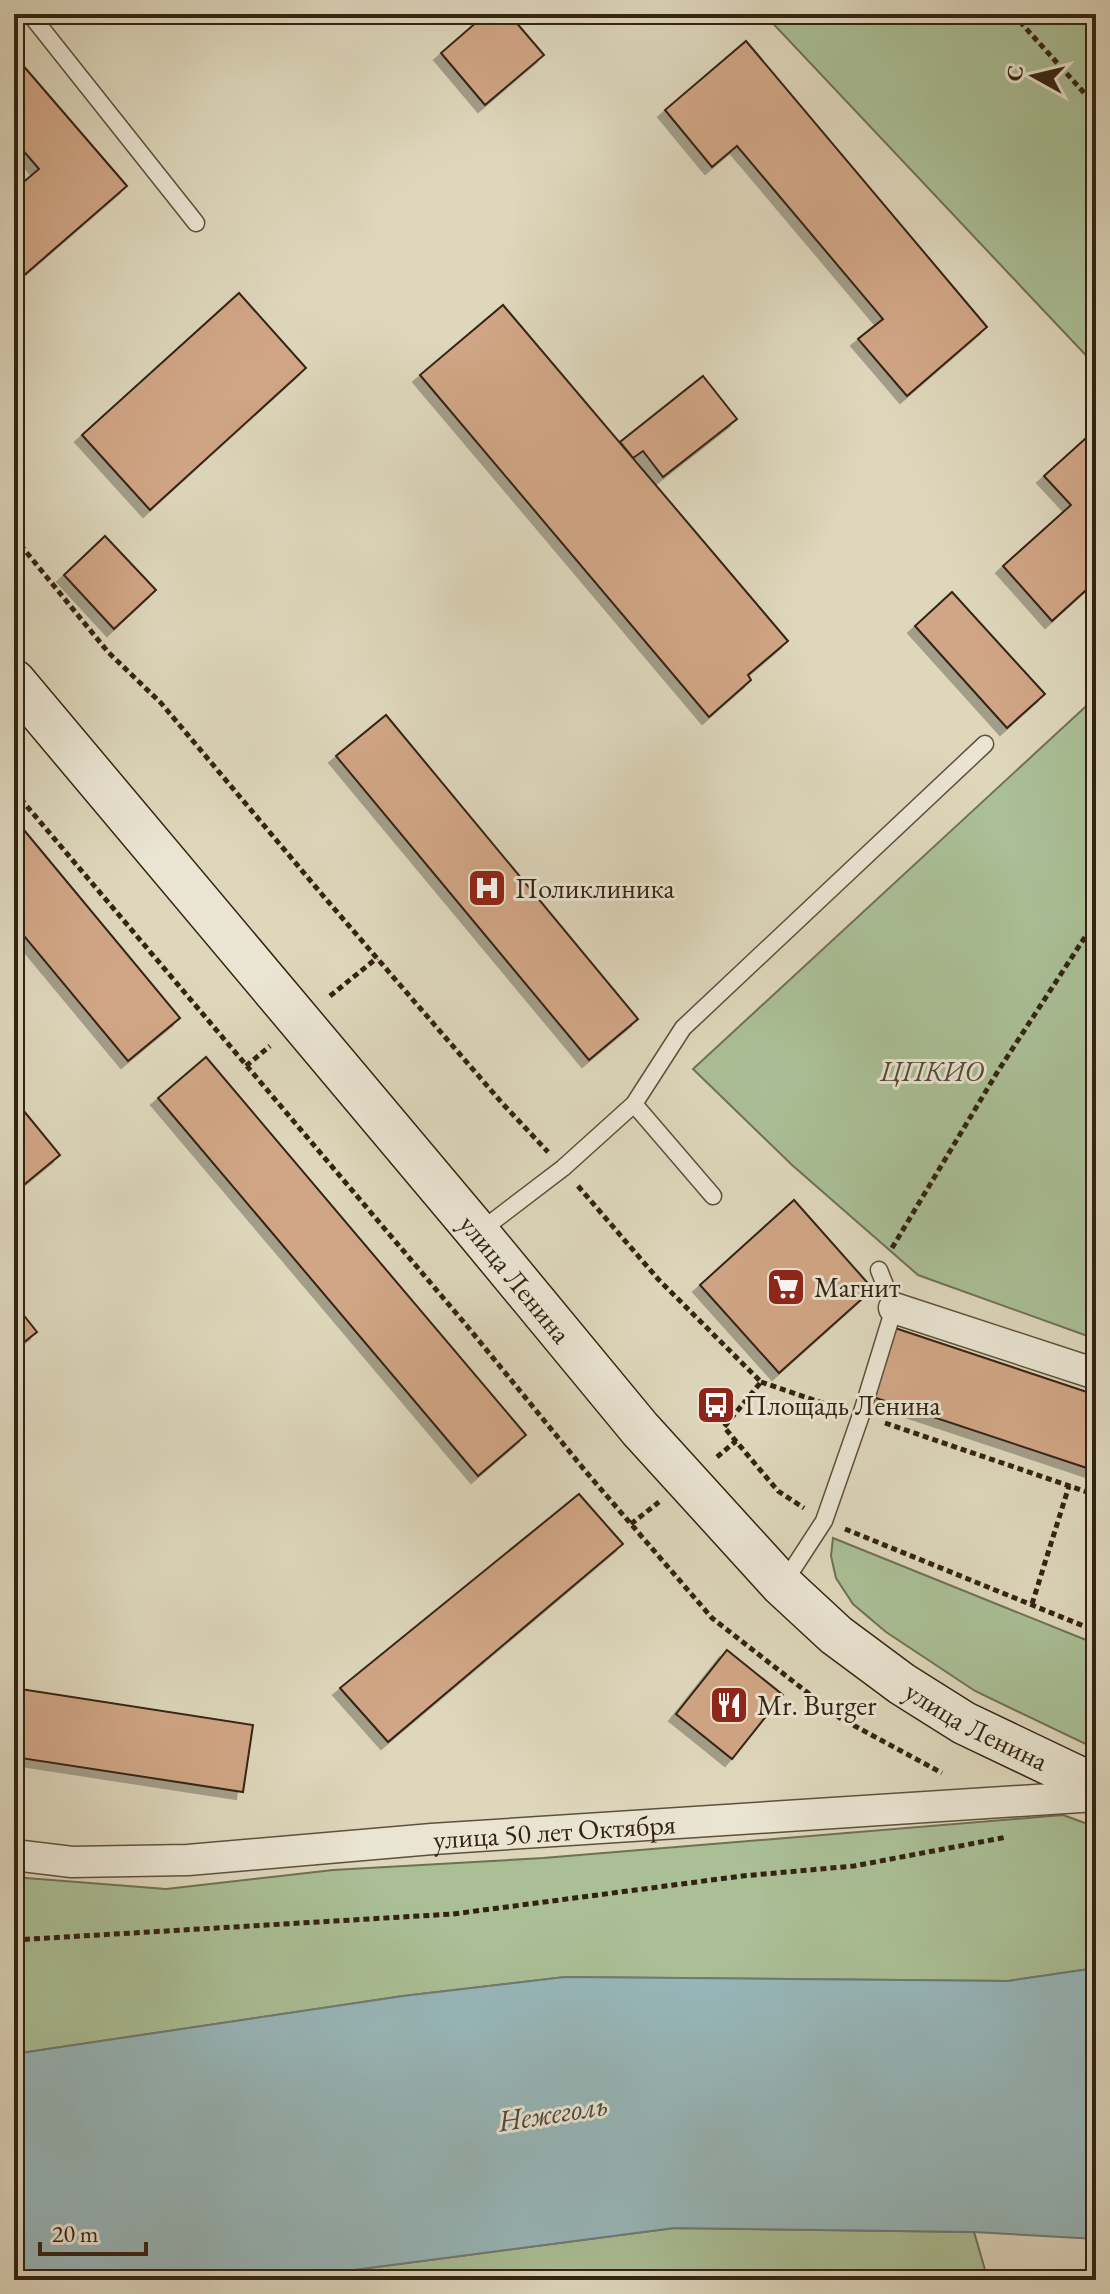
<svg xmlns="http://www.w3.org/2000/svg" width="1110" height="2294" viewBox="0 0 1110 2294" font-family="'EB Garamond',serif">
	<style>
		.green { fill: #aabf96; stroke: #6f7154; stroke-width: 2 }
		.water { fill: #97b7ba; stroke: #6f7c77; stroke-width: 2 }
		.building { fill: #d1a686; stroke: #342313; stroke-width: 2; filter: url(#shadow) }
		.lines { fill: none; stroke-linecap: round; stroke-linejoin: round }
		.lane-casing { stroke: #5e503d; stroke-width: 19 }
		.street-casing { stroke: #5e503d; stroke-width: 33 }
		.secondary-casing { stroke: #342313; stroke-width: 45 }
		.path { stroke: #342313; stroke-width: 5; stroke-dasharray: 6 4; stroke-linecap: butt }
		.lane { stroke: #eae5d3; stroke-width: 16 }
		.street { stroke: #eae5d3; stroke-width: 30 }
		.secondary { stroke: #eae5d3; stroke-width: 42 }
		.labels { text-anchor: middle; stroke-width: 6; stroke-linejoin: round; paint-order: stroke }
		.poi-label { font-size: 28px; fill: #342313; stroke: #eae5d3; text-anchor: start }
		.park-label { font-size: 28px; font-style: italic; fill: #524a34; stroke: #eae5d3 }
		.street-label { font-size: 28px; fill: #342313; stroke: #eae5d3 }
		.water-label { font-size: 30px; font-style: italic; fill: #4d483d; stroke: #eae5d3 }
	</style>
	<defs>
		<filter id="shadow"><feDropShadow dx="-7" dy="7" stdDeviation="0" flood-color="#0004"/></filter>
	</defs>
	<rect width="100%" height="100%" fill="#ded7bc"/>
	<filter id="stains"><feTurbulence type="fractalNoise" baseFrequency=".0025" numOctaves="4"/><feColorMatrix values="0 0 0 0 .2 0 0 0 0 .09 0 0 0 0 .02 0 0 0 .5 -.17"/></filter>
	<radialGradient id="worn" r=".72"><stop offset=".6" stop-color="#630" stop-opacity="0"/><stop offset="1" stop-color="#630" stop-opacity=".3"/></radialGradient>
	<path class="green" d="M764 14H1096V366Z
		M1096 697V1339L918 1275 792 1165 693 1069Z
		M833 1538 1096 1644V1749L975 1691 886 1632 853 1604 836 1578 831 1556Z
		M1063 1815 1096 1827V1968L1008 1981 565 1977 403 1996 14 2054V1877L166 1889 333 1870 543 1858Z
		M674 2228 974 2232 988 2280H277Z"/>
	<path class="water" d="M1096 1968V2239L974 2232 674 2228 277 2280H14V2054L403 1996 565 1977 1008 1981Z"/>
	<path class="building" d="M486 14H509L544 55 485 105 441 53Z
		M746 41 987 327 907 396 858 339 883 319 737 146 712 167 665 110Z
		M14 55 127 186 14 284V190L39 169 14 140Z
		M239 293 306 368 150 510 82 435Z
		M503 305 788 641 748 675 751 680 709 717 420 375Z
		M703 376 737 419 663 477 643 451 633 458 620 442Z
		M1096 429V581L1052 621 1003 566 1071 505 1044 476Z
		M105 536 156 590 114 629 64 575Z
		M952 592 1045 694 1007 728 915 626Z
		M386 715 638 1019 589 1060 336 756Z
		M14 818 180 1018 128 1061 14 924Z
		M206 1057 526 1435 478 1476 158 1098Z
		M14 1099 60 1155 14 1193Z
		M794 1200 873 1289 779 1373 700 1285Z
		M14 1303 37 1332 14 1350Z
		M895 1328 1096 1395V1471L873 1397Z
		M579 1494 623 1544 388 1742 340 1688Z
		M727 1650 783 1695 732 1759 676 1714Z
		M14 1688 253 1725 243 1792 14 1757Z"/>
	<g class="lines">
		<g class="lane-casing">
			<path id="lane" d="M30 14 196 223
				M634 1104 713 1196
				M479 1232 563 1168 634 1104 683 1028 985 744
				M783 1584 824 1521 861 1415 894 1308 879 1270"/>
		</g>
		<g class="street-casing">
			<g id="street">
				<path d="M894 1308 1096 1374"/>
				<path id="s1" d="M14 1855 72 1862 188 1860 432 1839 1096 1796"/>
			</g>
		</g>
		<g class="secondary-casing">
			<g id="secondary">
				<path id="s2" d="M14 681 478 1233 640 1429 782 1585 836 1635 902 1684 964 1723 1096 1786"/>
			</g>
		</g>
		<path class="path" d="M1013 14 1096 106
			M14 537 108 652 161 703 325 898 502 1103 548 1152
			M14 791 467 1326 587 1473 712 1618 840 1718 942 1773
			M330 996 377 958
			M246 1066 270 1046
			M578 1186 658 1279 761 1382 724 1427 778 1491 804 1508
			M892 1248 998 1071 1096 920
			M761 1382 837 1408
			M885 1423 1096 1495
			M717 1457 736 1441
			M631 1524 659 1502
			M845 1529 1096 1631
			M1032 1604 1069 1486
			M14 1940 453 1914 742 1876 854 1866 1007 1837"/>
		<use href="#lane" class="lane"/>
		<use href="#street" class="street"/>
		<use href="#secondary" class="secondary"/>
	</g>
	<defs>
		<g id="hospital-square" transform="scale(2)"><rect x="-9" y="-9" width="18" height="18" rx="4" fill="#8f2418" stroke="#eae5d3"/><path d="M-5-5h3v3.5h4V-5h3V5h-3V1.5h-4V5h-3Z" fill="#fff"/></g>
		<g id="supermarket-square" transform="scale(2)"><rect x="-9" y="-9" width="18" height="18" rx="4" fill="#8f2418" stroke="#eae5d3"/><path d="M-6-5.5h2.5l.6 2H6L4.5 2H-2.5L-4.4-4H-6ZM-1.5 3.2a1.3 1.3 0 1 0 .1 0ZM3 3.2a1.3 1.3 0 1 0 .1 0Z" fill="#fff"/></g>
		<g id="bus-square" transform="scale(2)"><rect x="-9" y="-9" width="18" height="18" rx="4" fill="#8f2418" stroke="#eae5d3"/><path d="M-5-6H5V4H4V6H2V4H-2V6H-4V4H-5ZM-3.5-4V0h7V-4ZM-3.5 1.2v1.5H-2V1.2ZM2 1.2v1.5H3.5V1.2Z" fill="#fff"/></g>
		<g id="restaurant-square" transform="scale(2)"><rect x="-9" y="-9" width="18" height="18" rx="4" fill="#8f2418" stroke="#eae5d3"/><path d="M-5-6h1v4h1v-4h1v4h1v-4h1v5L-1.5 .5V6h-2V.5L-5-1ZM5-6V6H3V1.5H1.5Q1.5-4 5-6Z" fill="#fff"/></g>
	</defs>
	<g fill-rule="evenodd">
		<use href="#hospital-square" x="487" y="888"/>
		<use href="#supermarket-square" x="786" y="1287"/>
		<use href="#bus-square" x="716" y="1405"/>
		<use href="#restaurant-square" x="729" y="1705"/>
	</g>
	<g class="labels">
		<g class="poi-label">
			<text x="515" y="898">Поликлиника</text>
			<text x="814" y="1297">Магнит</text>
			<text x="744" y="1415">Площадь Ленина</text>
			<text x="757" y="1715">Mr. Burger</text>
		</g>
		<g class="park-label">
			<text x="932" y="1081">ЦПКИО</text>
		</g>
		<g class="street-label">
			<text dy="10" stroke="none"><textPath href="#s2" startOffset="780">улица Ленина</textPath></text>
			<text dy="10" stroke="none"><textPath href="#s2" startOffset="1428">улица Ленина</textPath></text>
			<text dy="10" stroke="none"><textPath href="#s1" startOffset="542">улица 50 лет Октября</textPath></text>
		</g>
		<g class="water-label">
			<text transform="translate(553 2113) rotate(-9)" y="10">Нежеголь</text>
		</g>
	</g>
	<rect width="1110" height="2294" fill="none" stroke="#ded7bc" stroke-width="48"/>
	<rect x="16" y="16" width="1078" height="2262" fill="none" stroke="#342313" stroke-width="4"/>
	<rect x="24" y="24" width="1062" height="2246" fill="none" stroke="#342313" stroke-width="2"/>
	<g transform="translate(1034 76) rotate(278)" stroke="#eae5d3" stroke-width="6" paint-order="stroke">
	<path d="M0-6L14 30L0 20L-14 30Z" fill="#342313"/>
	<text y="-12" font-size="22" font-weight="bold" text-anchor="middle" fill="#342313">С</text>
	</g>
	<path d="M40 2242v12h106v-12" fill="none" stroke="#342313" stroke-width="4"/>
	<text x="52" y="2242" font-size="24" fill="#342313" stroke="#eae5d3" stroke-width="6" paint-order="stroke">20 m</text>
	<rect width="100%" height="100%" filter="url(#stains)"/>
	<rect width="100%" height="100%" fill="url(#worn)"/>
</svg>
